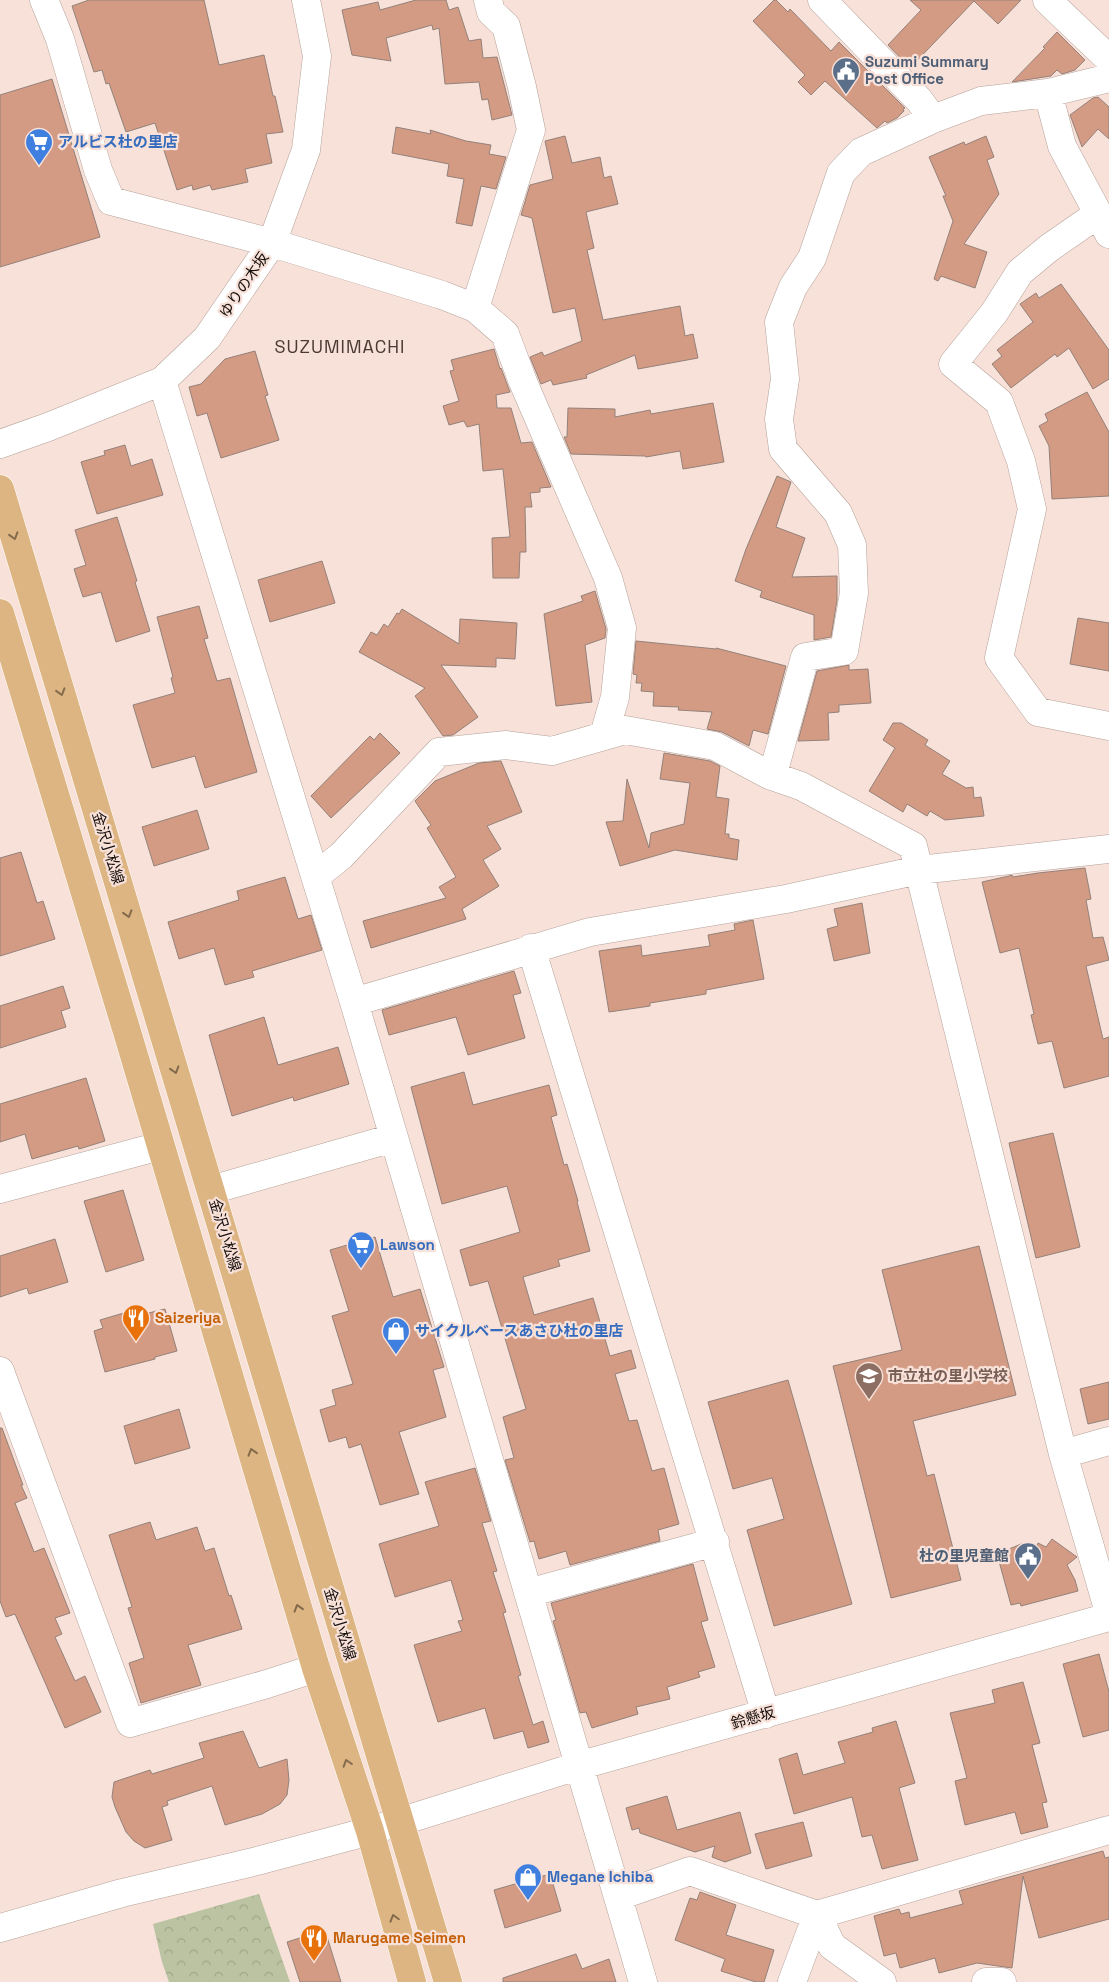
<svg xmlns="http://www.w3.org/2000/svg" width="1109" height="1982" viewBox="0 0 1109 1982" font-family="'Space Grotesk','Noto Sans JP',sans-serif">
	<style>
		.forest { fill: url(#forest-crowns) }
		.building { fill: #d49b84; stroke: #948179 }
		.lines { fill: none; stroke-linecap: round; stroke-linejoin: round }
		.minor-casing { stroke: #b6a29a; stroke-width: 29 }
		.major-casing { stroke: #fff; stroke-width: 29 }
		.minor { stroke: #fff; stroke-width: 28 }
		.major { stroke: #ddb582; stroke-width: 28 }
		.oneway { stroke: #836a4c }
		.labels { text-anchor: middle; stroke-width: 4.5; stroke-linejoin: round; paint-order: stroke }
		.service-label { font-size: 15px; font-weight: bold; fill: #4e5e75; stroke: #f7e1d9; text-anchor: start }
		.shop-label { font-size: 15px; font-weight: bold; fill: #366cbe; stroke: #f7e1d9; text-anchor: start }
		.street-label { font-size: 15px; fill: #150e0b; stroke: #f7e1d9 }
		.food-label { font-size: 15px; font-weight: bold; fill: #c56008; stroke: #f7e1d9; text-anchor: start }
		.education-label { font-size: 15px; font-weight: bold; fill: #785e54; stroke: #f7e1d9; text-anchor: start }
		.quarter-label { font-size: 18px; letter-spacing: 1px; fill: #4b3a33; stroke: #f7e1d9 }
	</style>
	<defs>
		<pattern id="forest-crowns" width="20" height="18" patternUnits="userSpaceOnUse" patternTransform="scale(1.25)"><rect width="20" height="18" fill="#bbc3a2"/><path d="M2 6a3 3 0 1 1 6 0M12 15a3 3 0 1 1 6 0" fill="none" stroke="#a0a68a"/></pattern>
	</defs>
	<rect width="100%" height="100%" fill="#f7e1d9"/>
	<path class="forest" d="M259 1894 290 1982H169L162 1962 153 1924Z"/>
	<path class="building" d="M89 0H204L219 65 264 55 273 96H275L283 132 266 134 272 163 245 169 248 182 212 190 210 185 193 190 192 185 177 190 155 123 126 132 109 83 106 84 102 70 94 72 72 6Z
		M416 0H446L449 10 458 7 469 41 481 39 483 58 497 57 512 115 492 120 488 99 482 100 479 82 445 84 439 28 433 30 432 25 386 38 391 61 352 55 342 10 378 2 380 10Z
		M774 0H776L788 12 790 9 831 51 839 42 905 108 903 109 904 111 897 118 887 123 885 121 877 128 825 81 811 95 798 82 805 75 753 21Z
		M910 0H1021L998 24 974 1 910 68 888 45 921 10Z
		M1057 32 1085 60 1075 70 1062 74 1057 70 1051 76 1012 82 1045 48 1043 47Z
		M52 79 100 237 0 267V95Z
		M1098 97 1109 107V139L1098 129 1082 147 1070 115 1093 98Z
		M396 127 431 134 430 130 466 141 491 145 489 154 506 157 496 189 481 186 472 226 456 223 464 179 447 176 449 164 392 153Z
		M565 136 572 163 600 157 604 178 611 176 618 204 586 212 594 248 587 250 603 320 680 306 685 336 693 334 698 358 638 369 635 355 586 375 587 378 553 385 551 380 541 384 530 357 542 352 544 356 582 341 575 308 553 313 532 218 521 215 530 185 553 179 545 141Z
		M986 136 994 157 987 160 999 194 964 244 987 252 975 288 941 276 938 281 934 279 953 221 943 196H946L929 157 964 142 965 145Z
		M1061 284 1109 350V379L1093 389 1069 348 1057 357 1055 354 1011 388 992 364 1002 356 997 350 1033 322 1020 304 1036 293 1039 298Z
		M494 349 500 369 501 368 510 392 496 395 497 408H511L521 443 532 442 551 487 540 488V492L530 493 532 507H525L526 552H520L519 578H493L492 538 510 537 503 469 483 471 479 424 467 427 464 421 449 425 443 406 459 401 450 371 454 370 451 360Z
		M255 351 268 395 265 396 279 440 221 458 207 413 197 416 189 387 201 384 225 359Z
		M1087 392 1109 432V496L1052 499 1049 446 1039 426 1048 421 1045 414Z
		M713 403 724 462 683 469 680 451 646 457 645 456 571 454 564 437H567L568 408 615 409V417L650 410 651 414Z
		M125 445 131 466 152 459 163 495 97 514 81 462 105 455 104 451Z
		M777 476 791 482 776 527 805 538 792 577 837 576V600L831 637 814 640V615L760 597 762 591 735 581 746 549Z
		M117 517 137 581 135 582 150 631 116 642 101 592 83 597 74 569 86 565 75 530Z
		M322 561 335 603 270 622 258 580Z
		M595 591 606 629 605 638 585 645 592 702 556 706 544 614 583 601 581 596Z
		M199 606 208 638 204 639 217 681 230 678 257 772 205 788 195 756 152 768 133 705 175 693 171 678 173 677 157 617Z
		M402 609 459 644 460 619 517 623 515 659 496 658V667L441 665 478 717 453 735 443 736 415 696 425 688 359 652 371 632 377 635 384 624 388 627 397 613 399 614Z
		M1078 618 1109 623V671L1070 664Z
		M636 641 716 649V648L786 666 768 734 753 730 749 746 722 732 707 729 712 712 678 710 679 707 653 706 654 692 641 691 642 683H636L637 675 633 674Z
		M849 665V670L868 669 871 703 839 705V712L828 713 829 740 798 741 817 671Z
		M893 723H901L928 740 925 745 950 761 942 774 966 788 973 787 974 798 981 797 984 816 945 820 930 811 927 816 907 804 903 812 869 791 895 748 883 740Z
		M380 733 400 753 331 818 311 796 370 736 374 740Z
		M664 753 710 761 720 766 716 797 729 799 725 834H729V838L739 840 737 860 675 850 620 866 606 822 623 821 627 779 649 848 651 833 684 824 690 783 660 779Z
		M501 761 522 812 487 826 501 849 483 860 499 886 462 909 466 919 371 948 363 921 446 898 439 887 456 877 427 828 431 825 415 801 435 781 479 763Z
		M197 810 209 849 154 866 142 827Z
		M21 852 37 903 43 901 55 939 0 956V858Z
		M1085 868 1091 899 1086 900 1093 938 1103 937 1109 960 1086 966 1103 1039 1109 1037V1076L1064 1088 1052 1041 1038 1044 1031 1015 1034 1014 1019 948 1000 953 982 882 1009 876 1012 875 1013 877 1038 873Z
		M285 877 298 919 311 915 322 950 252 971 254 977 225 985 214 948 179 959 168 922 239 900 237 891Z
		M862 903 870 953 834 961 827 929 838 926 834 909Z
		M753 920 764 979 706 990V994L650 1003V1006L609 1012 599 951 641 945 642 956 710 946 708 935 735 930 734 924Z
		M514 971 521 993 513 995 525 1038 468 1055 456 1017 389 1035 382 1010Z
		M63 986 70 1008 61 1011 66 1027 0 1048V1006Z
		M264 1017 278 1065 338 1047 349 1084 294 1101 293 1097 232 1116 209 1035Z
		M464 1072 473 1105 549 1085 557 1115 551 1117 564 1165 567 1164 578 1201 577 1202 590 1251 558 1260 560 1266 523 1277 534 1315 593 1298 610 1356 631 1350 636 1368 615 1374 629 1421 637 1420 652 1471 664 1468 679 1524 658 1530 660 1541 570 1565 566 1551 539 1559 534 1541 530 1542 505 1460 514 1458 503 1417 526 1409 488 1281 470 1286 460 1250 520 1232 507 1186 442 1204 411 1087Z
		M86 1078 105 1141 79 1149 78 1146 32 1159 25 1134 0 1142V1104Z
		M1053 1133 1080 1247 1036 1258 1009 1143Z
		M123 1190 144 1260 106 1272 84 1201Z
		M375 1237 393 1297 420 1289 444 1367 433 1370 446 1417 399 1432 419 1494 380 1505 361 1444 349 1448 346 1437 329 1442 320 1410 336 1405 332 1390 353 1384 332 1316 349 1311 330 1250Z
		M55 1239 68 1282 29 1294 27 1288 0 1297V1256Z
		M979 1246 1016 1395 913 1421 927 1476 934 1474 961 1580 891 1598 833 1366 902 1350 882 1270Z
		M165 1309 177 1351 155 1357V1359L105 1372 94 1331 103 1328 100 1320 127 1312 128 1318Z
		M788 1380 852 1604 774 1626 747 1530 784 1519 772 1478 733 1489 708 1402Z
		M1109 1382V1419L1088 1424 1080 1389Z
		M179 1409 190 1448 135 1464 124 1426Z
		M0 1428H2L23 1485H21L27 1498 15 1503 34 1552 44 1548 70 1613 55 1618 62 1634 55 1637 75 1681 85 1676 101 1712 65 1728 15 1614 6 1617 0 1601Z
		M475 1468 491 1521 482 1523 497 1571 493 1572 506 1612 503 1613 521 1675 518 1676 533 1725 543 1721 549 1742 528 1748 523 1731 494 1739 485 1708 438 1722 414 1645 462 1631 458 1621 463 1620 451 1580 395 1597 379 1544 439 1526 425 1482Z
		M150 1522 156 1540 197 1527 205 1551 214 1548 229 1596 231 1595 242 1629 188 1645 201 1685 141 1703 129 1663 144 1658 128 1608 132 1607 109 1535Z
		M1052 1539 1077 1557 1067 1565 1075 1580 1078 1591 1021 1606 1020 1603 1011 1605 997 1554 1021 1544 1036 1548 1038 1543 1046 1547Z
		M693 1564 708 1620 701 1622 715 1667 698 1672 700 1677 667 1687 670 1699 636 1707 638 1714 592 1728 586 1712 580 1713 553 1621 556 1620 551 1603Z
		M1099 1654 1109 1692V1730L1083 1737 1063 1664Z
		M1023 1682 1040 1743 1032 1745 1047 1802 1042 1803 1048 1827 1021 1834 1015 1812 965 1825 955 1781 967 1778 950 1713 995 1703 992 1690Z
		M896 1721 915 1783 899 1788 918 1860 882 1869 872 1835 862 1837 852 1797 794 1814 779 1759 797 1753 803 1775 845 1763 838 1742 873 1732 872 1728Z
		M243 1731 259 1768 287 1759 289 1780 287 1795 280 1804 262 1814 225 1825 212 1786 167 1801 168 1805 162 1807 172 1840 145 1848 134 1841 126 1832 115 1807 112 1797 114 1782 150 1770 152 1774 204 1758 199 1743Z
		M667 1796 677 1830 740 1812 751 1853 725 1862 712 1857 715 1846 695 1852 640 1833 639 1828 632 1830 626 1808Z
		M803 1822 812 1856 766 1869 755 1834Z
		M1103 1851 1105 1858 1109 1857V1919L1039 1938 1023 1876 1012 1968 977 1963 939 1973 935 1958 900 1968 896 1953 884 1956 874 1916 899 1909 901 1914 909 1912 910 1918 963 1904 959 1891Z
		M550 1874 561 1911 505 1928 494 1890Z
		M700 1892 736 1905 726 1935 774 1950 764 1982H756L721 1971 725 1959 675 1940 690 1898 697 1900Z
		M325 1930 341 1982H300L287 1942Z
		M576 1954 582 1969 609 1959 616 1982H503V1978Z"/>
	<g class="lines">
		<g class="minor-casing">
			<path id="minor" d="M44 0 60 39 98 170 111 201 272 243 442 295 475 308 505 334 523 382 608 578 622 628 615 697 604 735
				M822 0 919 100 933 119
				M1047 0 1109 59
				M1048 93 1062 146 1109 234
				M1098 214 1049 248 1020 272 994 313 953 364 999 402 1021 461 1032 509 999 658 1038 712 1109 726
				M475 308 531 130 522 87 506 26 491 12 488 0
				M162 381 354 1002 643 1982
				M0 444 48 427 162 381 207 338 272 243 306 150 317 56 306 0
				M769 775 776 763 805 657 844 651 854 593 852 545 838 513 783 449 779 419 785 379 779 322 793 287 812 258 841 173 861 152 933 119 981 101 1048 93 1109 78
				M316 876 341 856 439 752 506 745 552 751 625 730 715 746 769 775 801 786 913 846 1063 1454 1109 1612
				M531 948 766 1714
				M354 1002 590 932 786 899 919 870 1109 849
				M0 1189 160 1146
				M211 1190 393 1138
				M0 1371 130 1723 267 1684 316 1668
				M1063 1454 1109 1441
				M528 1593 715 1542
				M619 1896 690 1871 817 1915 832 1946 882 1982
				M817 1915 1109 1830
				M0 1928 122 1893 257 1861 370 1831 578 1766 1109 1617
				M792 1982 817 1915
				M986 1982H1002"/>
		</g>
		<g class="major-casing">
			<path id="major" d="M0 489 448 1982
				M0 613 128 1035 316 1668 370 1831 412 1982"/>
		</g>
		<use href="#minor" class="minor"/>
		<use href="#major" class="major"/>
	</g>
	<defs><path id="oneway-chevron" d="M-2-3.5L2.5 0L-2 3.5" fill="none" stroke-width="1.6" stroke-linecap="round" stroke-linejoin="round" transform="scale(1.25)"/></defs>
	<g class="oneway">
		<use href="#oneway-chevron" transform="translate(14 536) rotate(73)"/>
		<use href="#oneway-chevron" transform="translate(61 692) rotate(73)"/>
		<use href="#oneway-chevron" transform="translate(128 914) rotate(73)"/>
		<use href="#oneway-chevron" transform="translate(175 1070) rotate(73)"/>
		<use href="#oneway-chevron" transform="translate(252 1452) rotate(-107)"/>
		<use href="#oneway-chevron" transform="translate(298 1608) rotate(-107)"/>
		<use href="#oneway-chevron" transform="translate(347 1763) rotate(-108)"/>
		<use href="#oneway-chevron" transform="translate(394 1918) rotate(-106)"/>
	</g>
	<defs>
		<g id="civic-pin" transform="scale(1.4375)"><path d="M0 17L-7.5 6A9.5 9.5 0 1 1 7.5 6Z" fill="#5c6f8a" stroke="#f7e1d9"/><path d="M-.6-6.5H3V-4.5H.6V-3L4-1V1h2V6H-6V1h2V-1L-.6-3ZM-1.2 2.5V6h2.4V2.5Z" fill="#fff"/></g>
		<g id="supermarket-pin" transform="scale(1.4375)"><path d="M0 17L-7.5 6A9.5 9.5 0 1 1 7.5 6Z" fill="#3f7fe0" stroke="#f7e1d9"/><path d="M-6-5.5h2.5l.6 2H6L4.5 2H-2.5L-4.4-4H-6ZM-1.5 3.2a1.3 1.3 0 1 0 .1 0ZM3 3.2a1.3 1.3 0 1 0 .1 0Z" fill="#fff"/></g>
		<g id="restaurant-pin" transform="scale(1.4375)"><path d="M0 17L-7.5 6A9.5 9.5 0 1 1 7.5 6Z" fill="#e8710a" stroke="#f7e1d9"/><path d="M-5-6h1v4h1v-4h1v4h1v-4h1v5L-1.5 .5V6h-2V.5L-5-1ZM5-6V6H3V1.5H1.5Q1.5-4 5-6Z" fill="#fff"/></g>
		<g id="shop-pin" transform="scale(1.4375)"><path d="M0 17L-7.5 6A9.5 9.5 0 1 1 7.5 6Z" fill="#3f7fe0" stroke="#f7e1d9"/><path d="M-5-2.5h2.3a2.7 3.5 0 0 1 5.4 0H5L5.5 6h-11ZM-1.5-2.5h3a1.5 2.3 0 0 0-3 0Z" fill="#fff"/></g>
		<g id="school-pin" transform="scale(1.4375)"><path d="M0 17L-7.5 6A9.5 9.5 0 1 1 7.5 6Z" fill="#8d6e63" stroke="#f7e1d9"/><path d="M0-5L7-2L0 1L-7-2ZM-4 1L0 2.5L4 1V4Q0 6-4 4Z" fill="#fff"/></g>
	</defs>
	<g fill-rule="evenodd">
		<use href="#civic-pin" x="846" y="71"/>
		<use href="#supermarket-pin" x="39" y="142"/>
		<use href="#supermarket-pin" x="361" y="1245"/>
		<use href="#restaurant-pin" x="136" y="1318"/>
		<use href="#shop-pin" x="396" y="1331"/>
		<use href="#school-pin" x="869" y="1376"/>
		<use href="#civic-pin" x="1028" y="1556"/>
		<use href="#shop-pin" x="528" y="1877"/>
		<use href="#restaurant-pin" x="314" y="1938"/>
	</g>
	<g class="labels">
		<g class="service-label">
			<text x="865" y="67">Suzumi Summary<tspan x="865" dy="17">Post Office</tspan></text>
			<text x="1009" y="1561" text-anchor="end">杜の里児童館</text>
		</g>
		<g class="shop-label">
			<text x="58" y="147">アルビス杜の里店</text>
			<text x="380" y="1250">Lawson</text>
			<text x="415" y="1336">サイクルベースあさひ杜の里店</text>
			<text x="547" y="1882">Megane Ichiba</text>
		</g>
		<g class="street-label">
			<text transform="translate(244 285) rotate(-56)" y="5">ゆりの木坂</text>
			<text transform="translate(108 848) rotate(73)" y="5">金沢小松線</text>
			<text transform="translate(225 1235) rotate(73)" y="5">金沢小松線</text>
			<text transform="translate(340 1624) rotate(73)" y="5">金沢小松線</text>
			<text transform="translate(753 1718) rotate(-16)" y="5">鈴懸坂</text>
		</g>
		<g class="food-label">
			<text x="155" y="1323">Saizeriya</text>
			<text x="333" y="1943">Marugame Seimen</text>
		</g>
		<g class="education-label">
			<text x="888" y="1381">市立杜の里小学校</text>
		</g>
		<g class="quarter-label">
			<text x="340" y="353">SUZUMIMACHI</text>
		</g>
	</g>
</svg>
